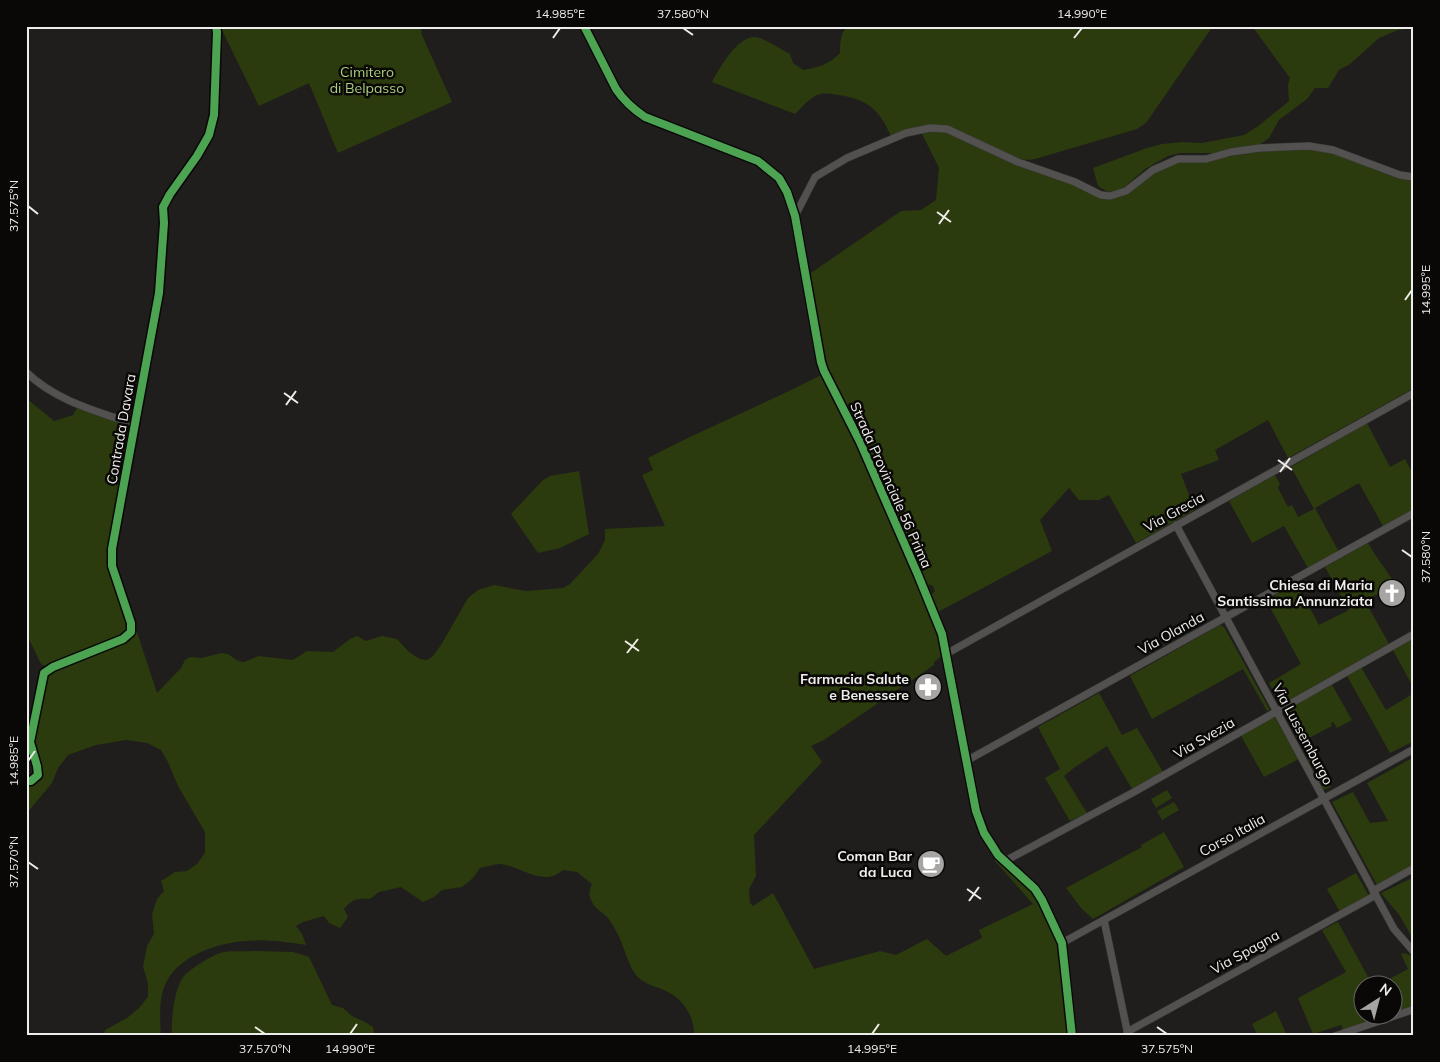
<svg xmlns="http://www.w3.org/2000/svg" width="1440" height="1062" viewBox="0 0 1440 1062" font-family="Mulish,sans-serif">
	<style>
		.green { fill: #2b3b0d }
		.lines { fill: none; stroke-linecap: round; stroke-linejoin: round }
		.street-casing { stroke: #3b3b3a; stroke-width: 8 }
		.secondary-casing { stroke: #3b3b3a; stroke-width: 11 }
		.street { stroke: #525150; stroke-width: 7 }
		.secondary { stroke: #545352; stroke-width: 10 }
		.cycleway-casing { stroke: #090807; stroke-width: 11 }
		.cycleway { stroke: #4ca352; stroke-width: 8 }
		.ticks { fill: none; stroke: #eeedeb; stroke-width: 2 }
		.labels { text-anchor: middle; stroke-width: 5; stroke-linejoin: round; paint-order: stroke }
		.park-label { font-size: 14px; fill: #acce7f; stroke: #090807 }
		.street-label { font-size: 14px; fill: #eeedeb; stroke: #090807 }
		.poi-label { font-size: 14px; font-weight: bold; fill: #eeedeb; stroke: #090807; text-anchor: end }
		.neatline { fill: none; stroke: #eeedeb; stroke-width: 2 }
		.ticks-label { font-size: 12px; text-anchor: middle; fill: #eeedeb }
	</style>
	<rect width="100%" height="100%" fill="#1f1e1c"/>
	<path class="green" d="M220 26H419L422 32 421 33 452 102 338 153 309 83 259 106Z
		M848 26H1213L1146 123 1137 129 1035 159 1026 160 1015 157C994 148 950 123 928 125 916 126 903 132 891 136 879 109 868 100 839 95 831 94 822 92 815 96 808 100 801 108 795 114L712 82C719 69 740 30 760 38 770 42 780 49 790 54L793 63 803 70C820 67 828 65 840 53 840 43 840 33 848 26Z
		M1252 26H1414V28L1398 30 1379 38 1350 64 1339 70 1328 88H1315L1307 99 1279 120 1269 138 1259 145 1213 153H1180L1168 156 1145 169 1122 189 1108 192 1098 186 1093 168 1147 148 1162 144 1182 142 1202 143 1244 135 1257 127 1289 101 1288 85 1290 78Z
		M932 130 944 132 1110 199 1120 197 1129 193 1155 172 1178 162H1195L1264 151 1307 149 1332 153 1398 178 1414 181V388L1288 458 1268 420 1215 450 1219 460 1181 474 1195 510 1136 543 1109 495 1099 500H1079L1069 488 1040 520 1052 551 938 612 931 595 935 591 933 586 927 584 833 383 818 342 808 275 901 211 921 210 936 200 939 168 921 132Z
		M823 374 846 421 936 629 943 655 934 662V665L824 740 811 746 822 762 754 835 756 876 749 889 750 903 753 906 773 893 814 969 880 951 896 955 927 939 946 956 982 938 979 930 1033 904 994 860 996 859 1028 888 1037 900 1058 946 1067 1036H694C695 1018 684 1000 668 992 659 987 648 986 640 979 628 969 625 946 616 931 614 927 611 922 608 918 603 912 595 909 592 902 588 895 589 891 592 884L577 872 563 870C543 888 521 866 500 864 494 864 486 867 480 868L473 878 462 887 442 890 434 897 423 902 401 887 379 892 370 899C358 898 352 899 344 909L348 917 340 928 329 923 324 916 303 922 296 926 302 934 306 945C287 942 265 939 245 941 218 943 182 955 168 979 158 995 160 1018 161 1036H103L105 1030 127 1018 139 1008 148 997V983L143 967 147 946 154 934 152 914 157 899 164 891 161 881 175 872 187 871 197 864 205 853V832L178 786 168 762 161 750 147 743 126 740 96 745 68 755 58 768 52 783 26 814V784L37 781 39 778 32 742 46 676 54 668 132 637 136 629 157 693 181 668 185 660 190 657 202 658 221 653 228 654 238 661 244 662 259 656 293 660 307 651 333 652 350 639 357 636 366 641 382 636 397 639 409 652 420 659 427 660 432 657 441 645 468 598 478 590 494 585 526 591 563 588 570 584 598 554 605 540V529L665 526 642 475 653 470 648 458C705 428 765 404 823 374Z
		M26 398 54 421 73 415 77 408 131 426 110 549 129 624V629L123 636 47 666 42 665 40 662 26 633Z
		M1367 423 1390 467 1405 459 1414 476V510L1383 526 1359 483 1315 508 1339 552 1308 568 1284 526 1252 543 1229 501 1275 475 1280 484 1278 488 1288 507 1292 505 1298 517 1314 509 1291 467Z
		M579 471 589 534 560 548 538 553 511 514 543 480 550 476Z
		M1368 543C1376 557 1386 569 1395 584L1365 601 1388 642V644L1281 705 1269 683 1301 664 1266 600 1296 583 1319 625 1349 610 1325 567Z
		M1220 625 1224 627 1270 710 1267 711 1243 669 1152 719 1130 676Z
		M1414 638V689L1393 650Z
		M1361 667 1386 710 1414 693V741L1390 753 1347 676Z
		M1332 685 1352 720 1337 728 1333 722 1331 723 1332 726 1303 741 1331 787 1323 790 1284 712 1285 710Z
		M1099 693 1122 735 1137 728 1163 772 1132 789 1107 746 1075 767 1064 776 1087 813 1070 821 1045 778 1060 769 1038 727Z
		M1274 716 1299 759 1264 777 1240 734Z
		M1414 757V866L1377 885 1332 802 1353 792 1370 823 1388 821 1367 783Z
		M1167 790 1172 798 1156 808 1151 799Z
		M1174 802 1179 810 1162 820 1157 811Z
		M1164 832 1184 867 1093 919 1081 908 1066 888 1142 847 1141 845Z
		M1356 873 1369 896 1340 912 1327 889Z
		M1414 877V941L1400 916 1381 893Z
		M1338 922 1372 984H1362V1014H1392L1343 1030 1341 1025 1313 1034 1298 998 1346 972 1322 930Z
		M255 951 293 952 309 957 332 1005 343 1008 352 1016 365 1022 373 1027 375 1036H172C171 1020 174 988 184 976 190 969 211 956 220 953 230 950 244 952 255 951Z
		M1403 953 1410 955 1414 960V1007L1393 1014 1392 984H1380L1408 969 1401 954Z
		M1276 1011 1287 1036H1258L1252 1024Z"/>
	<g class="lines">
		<g class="street-casing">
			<path id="street" d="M795 216 815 177 847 158 906 133 930 128 947 129 1018 162 1075 182 1101 195 1110 196 1126 191 1153 170 1178 159H1206L1231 152 1260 148 1309 146 1333 150 1400 175 1414 177
				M26 372C56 401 96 411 134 424
				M1176 525 1394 929 1414 952
				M946 654 1414 393
				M966 761 1414 513
				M26 781H31L38 775 37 766 30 742 44 673 53 667 123 639 131 632V623L112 566V549L159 293 164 223 163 207 170 194 197 156 209 135 214 115 217 32 216 26
				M1005 861 1134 792 1414 634
				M1373 891 1414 868
				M1104 920 1128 1035
				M1062 943 1414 749
				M1127 1032 1376 895
				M1335 1036 1412 1010"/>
		</g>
		<g class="secondary-casing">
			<path id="secondary" d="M584 26 616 89C624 101 633 109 645 117L758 161 779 178 787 192 795 216 821 362 824 371 860 442 918 575 942 634 976 811 984 833 993 847 998 855 1035 889 1042 900 1062 943 1072 1036"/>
		</g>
		<use href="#street" class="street"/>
		<use href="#secondary" class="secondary"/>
		<g class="cycleway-casing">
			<path id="cycleway" d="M584 26 616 89C624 101 633 109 645 117L758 161 779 178 787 192 795 216 821 362 824 371 860 442 918 575 942 634 976 811 984 833 993 847 998 855 1035 889 1042 900 1062 943 1072 1036
				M26 781H31L38 775 37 766 30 742 44 673 53 667 123 639 131 632V623L112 566V549L159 293 164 223 163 207 170 194 197 156 209 135 214 115 217 32 216 26"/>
		</g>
		<use href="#cycleway" class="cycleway"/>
	</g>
	<path class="ticks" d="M683 28 693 35M553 38 560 28M1074 38 1082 28M28 206 38 214M937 212 951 222M939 224 949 210M1405 300 1412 290M284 393 298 403M286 405 296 391M1278 460 1292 470M1280 472 1290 458M1402 550 1412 557M625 641 639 651M627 653 638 639M28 761 35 751M28 862 38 869M967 889 981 899M969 901 979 887M255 1027 265 1034M1157 1027 1167 1034M350 1034 357 1024M872 1034 879 1024"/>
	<defs>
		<g id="church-disc" transform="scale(1.4375)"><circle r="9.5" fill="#a6a5a3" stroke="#090807"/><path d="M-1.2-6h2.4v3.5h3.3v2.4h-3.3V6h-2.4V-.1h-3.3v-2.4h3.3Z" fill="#fff"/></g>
		<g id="pharmacy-disc" transform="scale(1.4375)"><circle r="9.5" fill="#a6a5a3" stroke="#090807"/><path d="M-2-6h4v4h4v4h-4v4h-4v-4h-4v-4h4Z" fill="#fff"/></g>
		<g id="cafe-disc" transform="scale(1.4375)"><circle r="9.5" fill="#a6a5a3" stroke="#090807"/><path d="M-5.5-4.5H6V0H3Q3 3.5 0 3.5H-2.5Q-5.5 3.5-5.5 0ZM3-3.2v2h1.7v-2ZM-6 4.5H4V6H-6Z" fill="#fff"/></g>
	</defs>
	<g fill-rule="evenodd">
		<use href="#church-disc" x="1392" y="593"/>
		<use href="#pharmacy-disc" x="928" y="687"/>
		<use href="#cafe-disc" x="931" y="864"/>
	</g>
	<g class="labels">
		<g class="park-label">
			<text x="367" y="77">Cimitero<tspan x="367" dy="16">di Belpasso</tspan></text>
		</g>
		<g class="street-label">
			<text transform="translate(121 429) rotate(-80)" y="5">Contrada Davara</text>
			<text transform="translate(891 485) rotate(66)" y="5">Strada Provinciale 56 Prima</text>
			<text transform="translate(1174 512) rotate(-29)" y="5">Via Grecia</text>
			<text transform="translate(1171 633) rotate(-29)" y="5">Via Olanda</text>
			<text transform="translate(1303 734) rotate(62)" y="5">Via Lussemburgo</text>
			<text transform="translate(1204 738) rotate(-30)" y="5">Via Svezia</text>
			<text transform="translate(1232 835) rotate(-29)" y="5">Corso Italia</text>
			<text transform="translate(1245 952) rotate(-29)" y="5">Via Spagna</text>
		</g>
		<g class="poi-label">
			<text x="1373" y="590">Chiesa di Maria<tspan x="1373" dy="16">Santissima Annunziata</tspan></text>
			<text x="909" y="684">Farmacia Salute<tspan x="909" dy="16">e Benessere</tspan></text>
			<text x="912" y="861">Coman Bar<tspan x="912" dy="16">da Luca</tspan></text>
		</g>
	</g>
	<rect width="1440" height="1062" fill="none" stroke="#090807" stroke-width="55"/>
	<g transform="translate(1378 1000) rotate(36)"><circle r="24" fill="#090807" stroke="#656462"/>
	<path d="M0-4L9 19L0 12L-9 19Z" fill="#a6a5a3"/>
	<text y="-8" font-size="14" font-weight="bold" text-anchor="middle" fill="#eeedeb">N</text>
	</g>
	<rect x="28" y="28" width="1384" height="1006" class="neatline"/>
	<g class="ticks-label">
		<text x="560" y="18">14.985°E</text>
		<text x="683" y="18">37.580°N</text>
		<text x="1082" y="18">14.990°E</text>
		<text transform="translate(14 206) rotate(-90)" y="4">37.575°N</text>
		<text transform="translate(1426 290) rotate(-90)" y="4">14.995°E</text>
		<text transform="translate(1426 557) rotate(-90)" y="4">37.580°N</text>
		<text transform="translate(14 761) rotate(-90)" y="4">14.985°E</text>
		<text transform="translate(14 862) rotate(-90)" y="4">37.570°N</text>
		<text x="265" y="1053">37.570°N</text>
		<text x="350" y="1053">14.990°E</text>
		<text x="872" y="1053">14.995°E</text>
		<text x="1167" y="1053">37.575°N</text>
	</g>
</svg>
